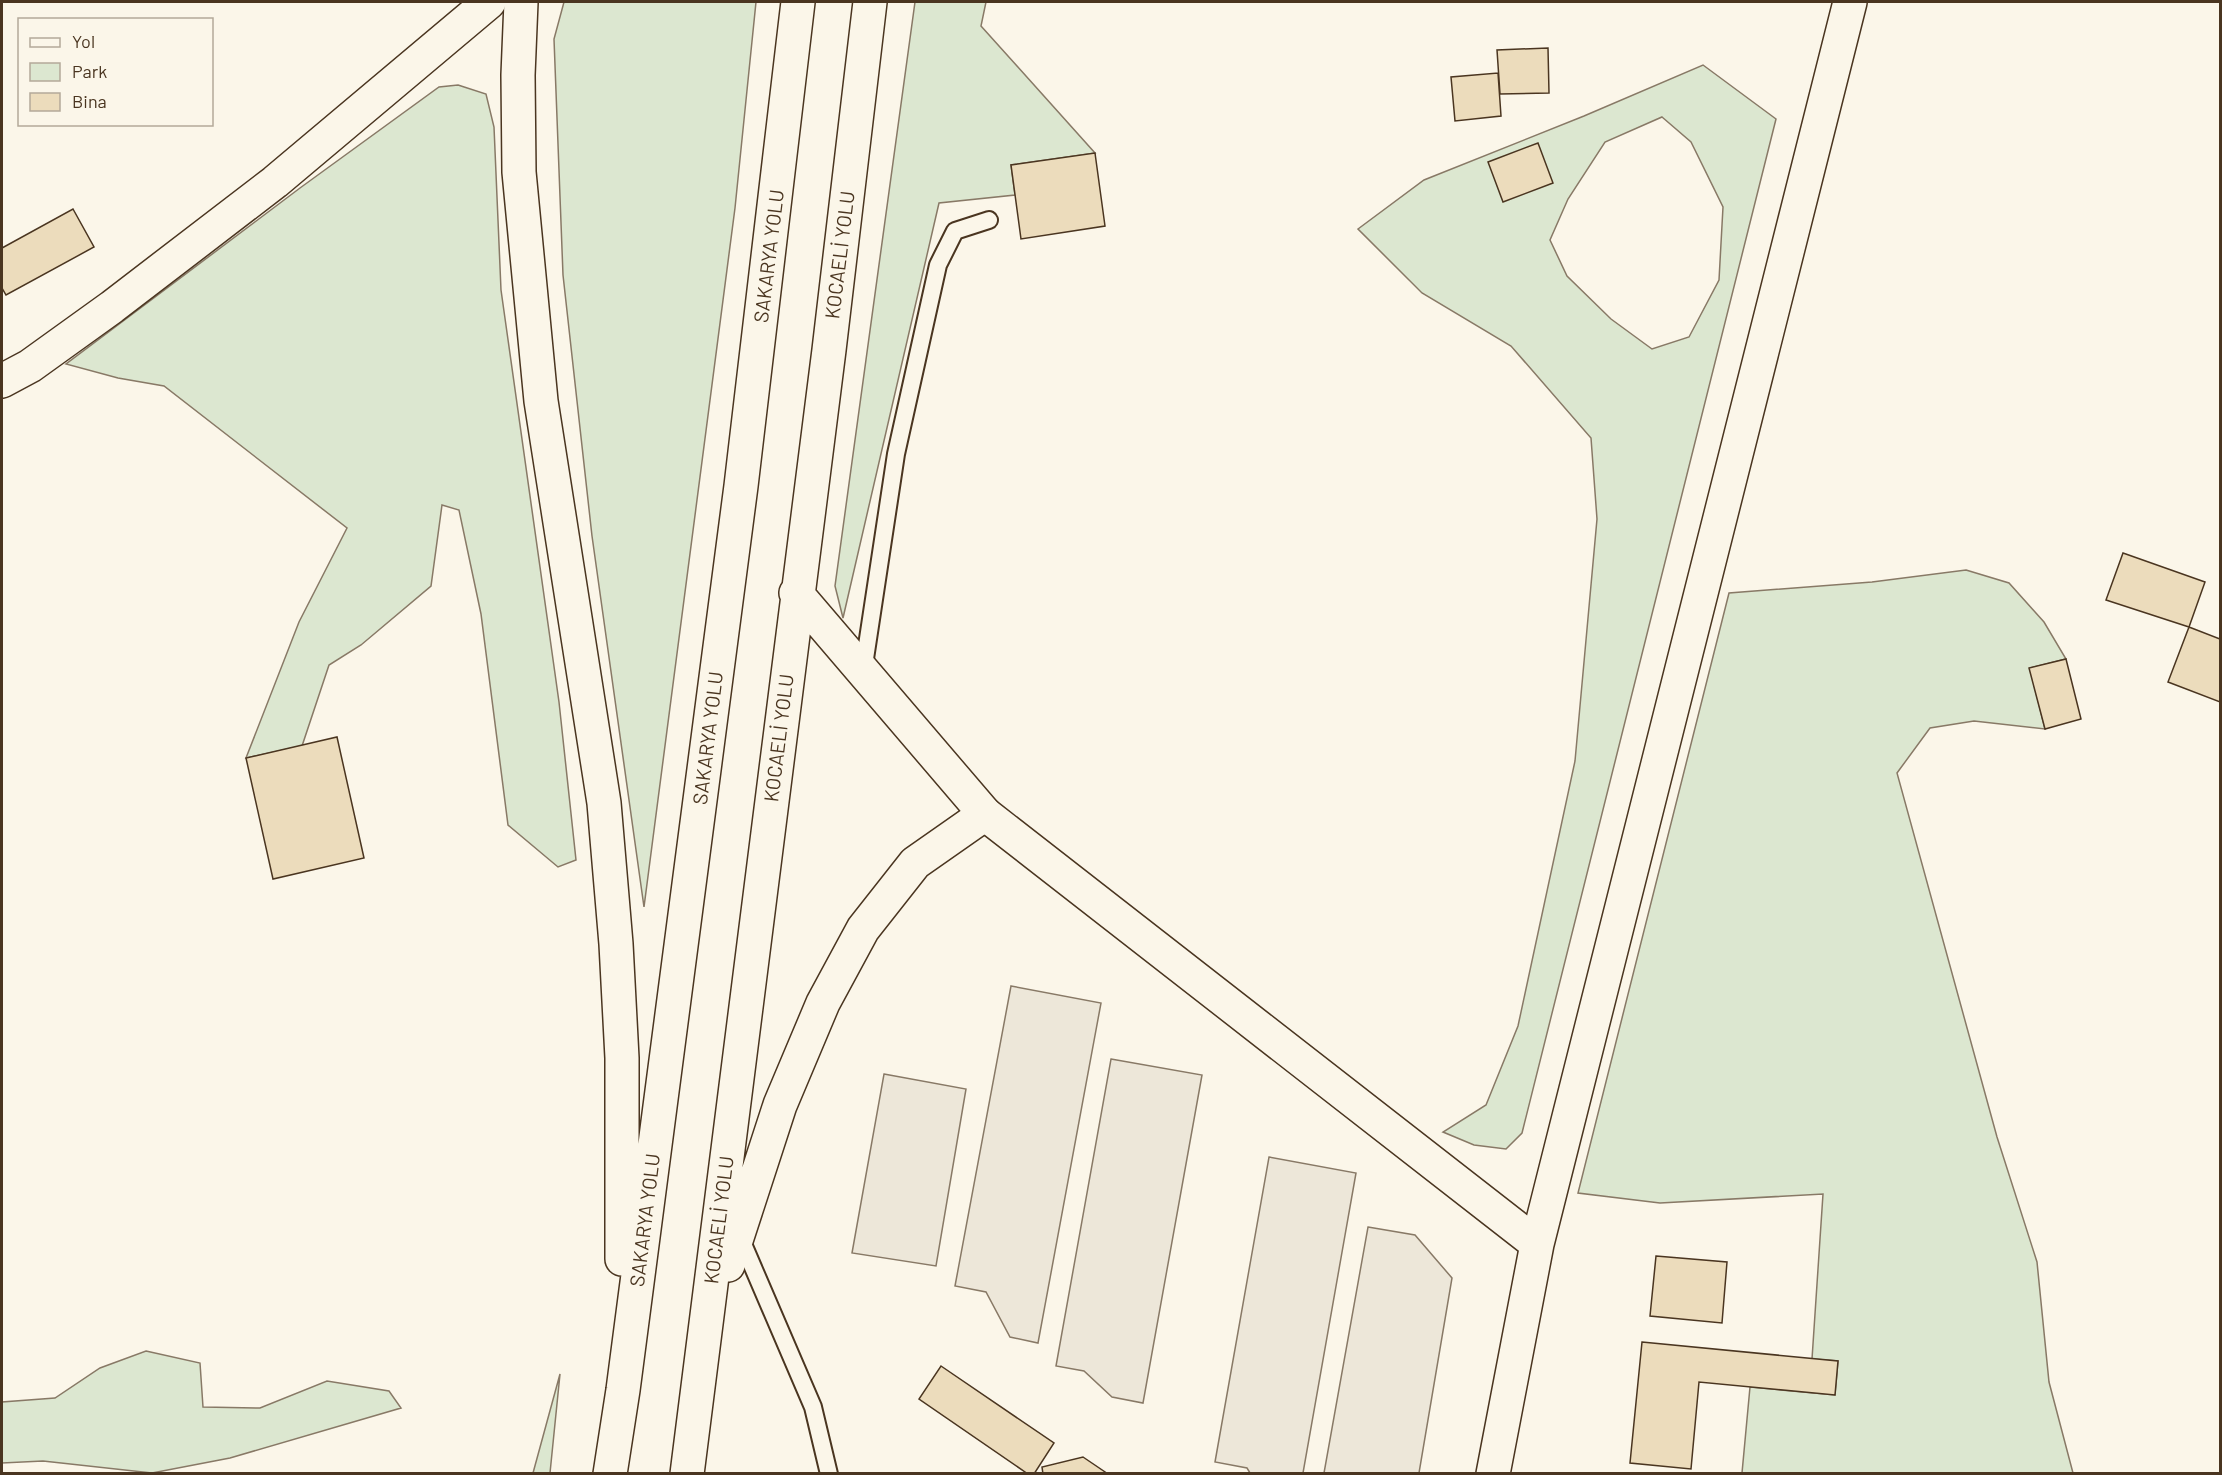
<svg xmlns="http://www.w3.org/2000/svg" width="2222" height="1475" viewBox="0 0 2222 1475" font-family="Barlow,sans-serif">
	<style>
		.green { fill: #dce7d0; stroke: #887966; stroke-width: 1.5; fill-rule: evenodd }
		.parking { fill: #ede7d9; stroke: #887966; stroke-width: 1.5 }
		.building { fill: #ecdcbc; stroke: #4a3520; stroke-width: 1.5 }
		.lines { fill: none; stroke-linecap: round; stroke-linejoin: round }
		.lane-casing { stroke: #4a3520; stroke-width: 20 }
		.street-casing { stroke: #4a3520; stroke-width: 36 }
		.highway-casing { stroke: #4a3520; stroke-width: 36 }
		.lane { stroke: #fbf6e9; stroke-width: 16 }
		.street { stroke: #fbf6e9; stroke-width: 33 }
		.highway { stroke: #fbf6e9; stroke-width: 33 }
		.labels { text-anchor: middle; stroke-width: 4.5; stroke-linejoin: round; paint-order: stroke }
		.street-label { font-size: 20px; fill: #4a3520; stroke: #fbf6e9 }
	</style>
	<rect width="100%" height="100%" fill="#fbf6e9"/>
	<path class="green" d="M564 2H756L735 208 644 907 592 536 563 275 554 39Z
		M915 2H986L981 26 1095 153 1011 165 1015 195 939 203 843 618 835 586Z
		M1703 65 1776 119 1522 1133 1506 1149 1474 1145 1443 1132 1486 1105 1518 1026 1575 761 1597 519 1591 438 1511 346 1422 293 1358 229 1424 180 1584 116ZM1662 117 1691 142 1723 207 1719 280 1689 337 1652 349 1611 319 1567 276 1550 240 1568 199 1605 142Z
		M458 85 486 94 494 127 501 290 559 702 576 860 558 867 508 825 481 614 459 510 442 505 431 586 361 645 329 665 302 746 246 758 299 622 347 528 164 386 118 378 66 364 300 188 439 87Z
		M1966 570 2009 583 2044 622 2066 659 2030 668 2045 729 1974 721 1930 728 1897 773 1997 1137 2037 1262 2049 1382 2073 1473H1742L1750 1387 1835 1395 1838 1361 1812 1359 1823 1194 1660 1203 1578 1193 1729 593 1872 582Z
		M146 1351 200 1363 203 1407 260 1408 327 1381 389 1391 401 1408 230 1458 152 1473 43 1461 2 1463V1402L55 1398 100 1368Z
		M560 1374 550 1473H533Z"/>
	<path class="parking" d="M1011 986 1101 1003 1038 1343 1010 1337 986 1292 955 1286Z
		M1111 1059 1202 1075 1143 1403 1112 1397 1084 1371 1056 1366Z
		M884 1074 966 1089 936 1266 852 1253Z
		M1269 1157 1356 1173 1303 1473H1250L1247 1468 1215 1462Z
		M1368 1227 1415 1235 1452 1278 1419 1473H1324Z"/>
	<path class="building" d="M1548 48 1549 93 1500 94 1497 50Z
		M1498 73 1501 116 1455 121 1451 77Z
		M1538 143 1553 183 1503 202 1488 162Z
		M1095 153 1105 226 1021 239 1011 165Z
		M73 209 94 247 6 295 2 288V248Z
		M2123 553 2205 582 2189 627 2106 600Z
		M2189 627 2220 639V702L2168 682Z
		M2066 659 2081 719 2045 729 2029 668Z
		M337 737 364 858 273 879 246 758Z
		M1656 1256 1727 1262 1722 1323 1650 1316Z
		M1642 1342 1838 1361 1835 1395 1699 1382 1691 1469 1630 1463Z
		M941 1366 1054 1443 1034 1474H1028L919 1399Z
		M1083 1457 1108 1474H1043L1042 1467Z"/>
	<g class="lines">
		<g class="lane-casing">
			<path id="lane" d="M863 672 896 454 938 265 955 231 989 220
				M740 1237 813 1407 829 1474"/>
		</g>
		<g class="street-casing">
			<path id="street" d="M2 381 30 366 112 307 275 182 489 2
				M985 814 1537 1244
				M1493 1474 1537 1244 1850 2"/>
		</g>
		<g class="highway-casing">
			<path id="highway" d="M521 2 518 75 519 172 541 401 604 803 616 944 622 1058V1259
				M728 1265 780 1105 823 1003 863 929 915 863 985 814 796 593
				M610 1474 623 1390 741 486 798 2
				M687 1474 829 350 870 2"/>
		</g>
		<use href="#lane" class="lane"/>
		<use href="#street" class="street"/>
		<use href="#highway" class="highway"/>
	</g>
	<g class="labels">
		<g class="street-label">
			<text transform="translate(840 255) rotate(-83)" y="7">KOCAELİ YOLU</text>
			<text transform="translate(769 256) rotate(-83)" y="7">SAKARYA YOLU</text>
			<text transform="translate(708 738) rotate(-83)" y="7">SAKARYA YOLU</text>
			<text transform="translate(779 738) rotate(-83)" y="7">KOCAELİ YOLU</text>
			<text transform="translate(645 1220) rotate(-83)" y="7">SAKARYA YOLU</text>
			<text transform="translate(719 1220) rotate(-83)" y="7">KOCAELİ YOLU</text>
		</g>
	</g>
	<rect width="2222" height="1475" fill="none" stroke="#4a3520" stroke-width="6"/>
	<rect x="18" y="18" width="195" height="108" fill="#fbf6e9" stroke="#b4a999" stroke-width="1.5"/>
	<rect x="30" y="38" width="30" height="9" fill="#fbf6e9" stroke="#b4a999" stroke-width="1.5"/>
	<text x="72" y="48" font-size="18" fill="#4a3520">Yol</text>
	<rect x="30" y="63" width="30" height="18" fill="#dce7d0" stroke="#b4a999" stroke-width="1.5"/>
	<text x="72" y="78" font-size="18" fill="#4a3520">Park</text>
	<rect x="30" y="93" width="30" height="18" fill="#ecdcbc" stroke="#b4a999" stroke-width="1.5"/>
	<text x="72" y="108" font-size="18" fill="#4a3520">Bina</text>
</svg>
